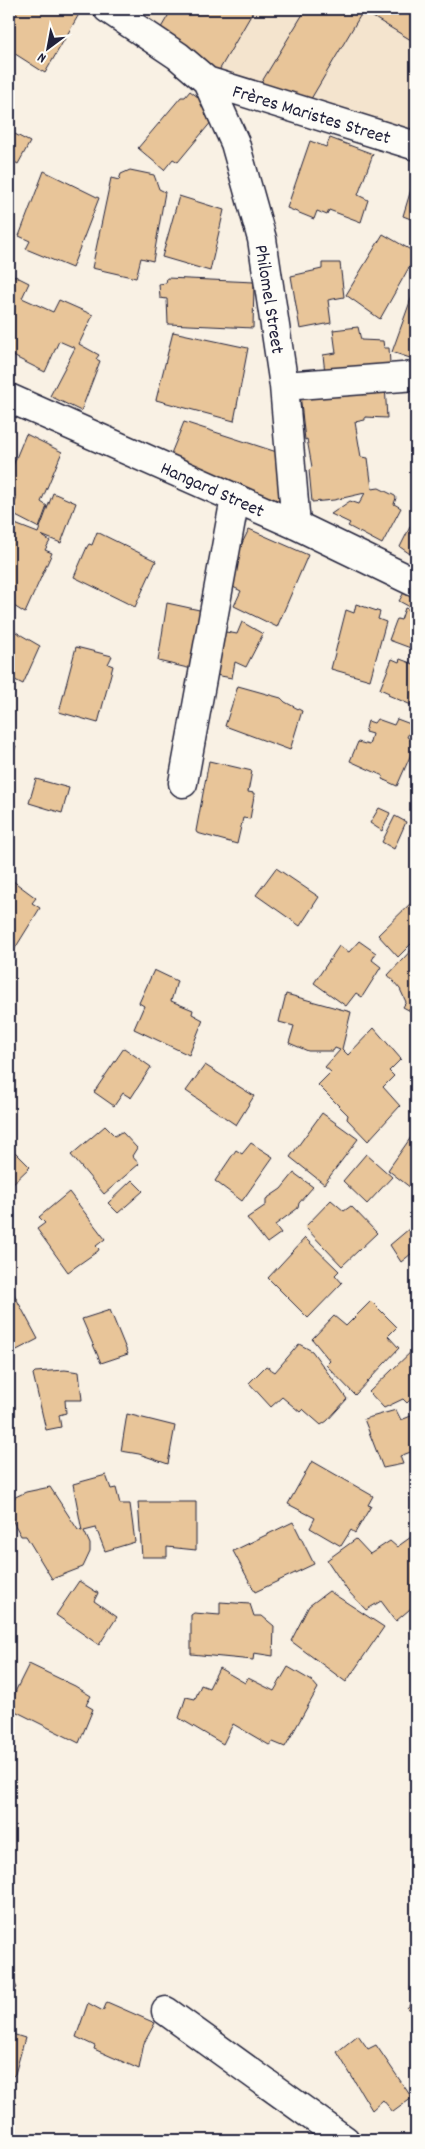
<svg xmlns="http://www.w3.org/2000/svg" width="425" height="2149" viewBox="0 0 425 2149" font-family="Dekko,sans-serif">
	<style>
		.built { fill: #f4e4ce }
		.building { fill: #e8c599; stroke: #22223b }
		.lines { fill: none; stroke-linecap: round; stroke-linejoin: round }
		.minor-casing { stroke: #22223b; stroke-width: 31 }
		.minor { stroke: #fdfcf7; stroke-width: 28 }
		.labels { text-anchor: middle; stroke-width: 4.5; stroke-linejoin: round; paint-order: stroke }
		.street-label { font-size: 19px; fill: #22223b; stroke: #fdfcf7 }
	</style>
	<rect width="100%" height="100%" fill="#f9f1e4"/>
	<filter id="ink" filterUnits="userSpaceOnUse"><feTurbulence type="fractalNoise" baseFrequency=".02" numOctaves="2"/><feDisplacementMap in="SourceGraphic" scale="10" xChannelSelector="R" yChannelSelector="G"/><feConvolveMatrix kernelMatrix="1 2 1 2 8 2 1 2 1" color-interpolation-filters="sRGB"/></filter>
	<g filter="url(#ink)">
		<path class="built" d="M118 9H416V146L207 81Z"/>
		<path class="building" d="M18 9H82L45 73 9 50V25Z
			M172 9H252L254 10 217 74 155 38Z
			M306 9H416V43L363 11 305 109 261 83Z
			M190 91 211 107 205 115 212 121 178 162 173 159 164 170 138 148 181 97H185Z
			M9 131 30 142 18 164 9 159Z
			M330 138 373 154 358 195 368 200 361 222 329 210 327 215 317 211 314 219 287 208 310 141 326 147Z
			M130 170 154 175 159 189 165 192 153 261 141 258 136 278 92 268 111 178 119 180 121 174Z
			M44 171 99 198 72 268 26 249 30 241 19 236Z
			M416 173V221L403 216Z
			M179 196 224 210 210 271 162 257Z
			M383 234 416 253V255L380 319 346 295Z
			M322 263H340L344 297 328 300 331 323 300 329 291 276 322 269Z
			M9 273 29 283 22 298 53 312 59 300 93 315 79 344 99 355 96 359 100 361 81 411 50 396 75 348 59 341 45 372 9 354Z
			M167 278 254 282 253 328 168 324 167 299 160 298 159 284 166 283Z
			M416 285V360L392 352Z
			M358 327 361 340 383 341 384 348H389L391 378 326 382 323 355 336 353 333 330Z
			M173 332 248 348 234 421 156 400Z
			M385 385 387 418 365 417V420L355 422 361 457 368 458 372 489 379 488 395 496 396 498 394 504 401 508 382 544 348 526 350 523 331 514 350 501 359 504 365 493 334 500 312 502 309 470 312 467 307 439 305 440 300 394Z
			M184 422 286 455 291 471 280 501 270 497 268 502 170 456Z
			M26 434 62 452 41 502 47 506 39 528 10 513 17 498 9 495V475Z
			M53 493 76 503 61 543 41 535 50 541 45 550 52 553 25 613 9 603V536L15 524 38 533Z
			M415 517 416 518V558L400 547Z
			M249 529 308 555 277 627 234 606 241 591 229 585 237 565 233 562Z
			M97 532 156 561 135 607 74 577 87 547 89 544 92 545Z
			M406 589 416 593 410 607 399 601Z
			M167 603 204 611 192 669 158 661Z
			M356 604 380 612 378 619 386 622 370 680 331 669 346 610 354 613Z
			M405 608 414 611 416 608V650L389 640 396 621 397 619 401 620Z
			M242 622 263 634 246 667 235 662 232 678 215 675 220 631 237 634Z
			M9 628 40 646 23 684 9 677Z
			M76 647 112 656 108 664 113 666 98 723 59 712Z
			M392 659 399 662 400 659 416 665V707L388 695 389 693 380 689Z
			M238 686 281 698 285 702 302 711 290 750 225 726Z
			M377 719 394 725 397 719 413 725 407 737 416 743 397 786 382 779 383 776 381 775 350 761 358 742 369 745 372 734 365 732 368 721 374 723Z
			M9 743 16 746 9 763Z
			M209 761 252 771 248 792 254 793V796L250 819 243 818 237 844 197 833 196 831Z
			M36 779 69 788 62 813 29 803Z
			M416 796V817L410 816Z
			M379 808 390 813 382 831 370 823Z
			M395 816 406 822 394 849 382 842Z
			M276 868 319 897 300 926 256 895Z
			M9 878 36 898 32 903 40 908 14 950 9 946Z
			M416 898V939L398 957 378 935Z
			M359 941 376 953 372 960 381 967 362 997 356 993 346 1006 314 983 339 946 349 952Z
			M416 945V1014L403 1007 406 1002 400 989 388 975Z
			M154 970 177 981 171 1001 193 1010 192 1014 203 1020 189 1055 134 1029 144 1006 139 1003Z
			M286 994 351 1012 342 1049 348 1055 374 1028 401 1059 389 1071 394 1076 383 1087 400 1106 368 1141 347 1119 348 1115 318 1085 331 1072 325 1067 340 1050 335 1048 333 1051H308L289 1043 294 1026 279 1022Z
			M124 1048 151 1067 131 1098 123 1093 114 1106 94 1092Z
			M205 1065 254 1096 236 1125 186 1091Z
			M322 1113 358 1139 324 1184 290 1157Z
			M105 1126 115 1136 121 1132 123 1133 137 1148 132 1156 139 1164 104 1194 71 1155Z
			M416 1130V1192L388 1170Z
			M251 1143 273 1157 242 1201 215 1181 236 1150 242 1154Z
			M9 1146 30 1167 9 1187Z
			M366 1154 392 1177 367 1204 343 1181Z
			M294 1173 313 1187 299 1203 298 1208 275 1225 281 1233 267 1243 247 1218 266 1205V1199L281 1189Z
			M132 1180 143 1191 118 1213 108 1203Z
			M69 1192 105 1239 96 1246 99 1249 98 1251 68 1272 37 1229 45 1223 39 1217Z
			M331 1200 344 1211 351 1206 377 1233 342 1266 305 1227Z
			M416 1223V1250L401 1262 390 1245Z
			M305 1238 339 1271 335 1275 342 1283 308 1318 268 1278Z
			M9 1285 38 1339 9 1354Z
			M371 1301 397 1327 388 1336 399 1348 355 1395 326 1365 330 1361 312 1339 334 1316 346 1326Z
			M110 1310 128 1354 101 1363 82 1319Z
			M299 1344 312 1351 347 1399 327 1421 321 1425 305 1411 303 1409 300 1412 282 1397 271 1407 249 1383 266 1366 275 1372Z
			M415 1348 416 1394 407 1403 403 1399 384 1408 369 1392Z
			M65 1370 79 1372 82 1400H65L66 1413 59 1415 61 1427 46 1430 33 1374 35 1372Z
			M396 1410 401 1420 416 1414V1450L400 1456 403 1464 383 1468 364 1419Z
			M127 1414 175 1426 168 1464 139 1454 121 1451Z
			M312 1461 373 1496 368 1505 371 1506 355 1533 351 1530 341 1546 310 1528 315 1518 288 1504Z
			M106 1475 111 1489 116 1488 120 1504H130L135 1542 105 1551 96 1528 84 1531 90 1544V1552L83 1567 52 1579 26 1536H21L9 1514V1500L26 1492 50 1487 78 1530 82 1531 73 1484Z
			M138 1502H196V1550L167 1547V1557H142Z
			M293 1522 314 1564 255 1592 233 1551Z
			M411 1537 416 1544V1564L415 1565 416 1567V1604L396 1621 381 1601 366 1610 347 1590 327 1560 356 1539 370 1554 390 1541 397 1547Z
			M79 1581 98 1593 94 1601 117 1617 99 1645 56 1615Z
			M329 1591 384 1627 346 1682 291 1641 309 1606Z
			M220 1602 250 1604 254 1616H262L274 1626 273 1656 254 1653 253 1660 191 1654V1615L194 1613 220 1615Z
			M29 1664 75 1686 91 1696 86 1705 93 1709 79 1743 11 1709 16 1690Z
			M288 1667 312 1681 318 1688 285 1747 273 1742 269 1745 233 1724 223 1744 179 1718 186 1697 195 1699 201 1685 209 1688 219 1668 245 1683 248 1678 274 1691Z
			M9 1972 17 1988 9 1992Z
			M416 1998V2017L407 2008Z
			M107 2002 155 2023 144 2043 139 2069 94 2049 95 2046 76 2037 88 2003 103 2011Z
			M9 2033 25 2038 15 2074 12 2077 9 2084Z
			M358 2035 368 2049 376 2045 412 2098 393 2112 383 2100 372 2110 337 2052Z"/>
		<g class="lines">
			<g class="minor-casing">
				<path id="minor" d="M108 9 178 56 207 81 416 146
					M207 81 235 143 262 239 284 386 296 525
					M284 386 416 376
					M9 398 296 525 416 583
					M183 783 235 498
					M166 2011 345 2140"/>
			</g>
			<use href="#minor" class="minor"/>
		</g>
	</g>
	<g class="labels">
		<g class="street-label">
			<text transform="translate(312 113) rotate(17)" y="7">Frères Maristes Street</text>
			<text transform="translate(271 299) rotate(81)" y="7">Philomel Street</text>
			<text transform="translate(213 488) rotate(24)" y="7">Hangard Street</text>
		</g>
	</g>
	<rect width="425" height="2149" fill="none" stroke="#fdfcf7" stroke-width="30"/>
	<rect x="15" y="15" width="395" height="2119" fill="none" stroke="#22223b" stroke-width="2" filter="url(#ink)"/>
	<g transform="translate(48 48) rotate(212)" stroke="#fdfcf7" stroke-width="4" paint-order="stroke">
	<path d="M0-4L9 19L0 12L-9 19Z" fill="#22223b"/>
	<text y="-8" font-size="14" font-weight="bold" text-anchor="middle" fill="#22223b">N</text>
	</g>
</svg>
